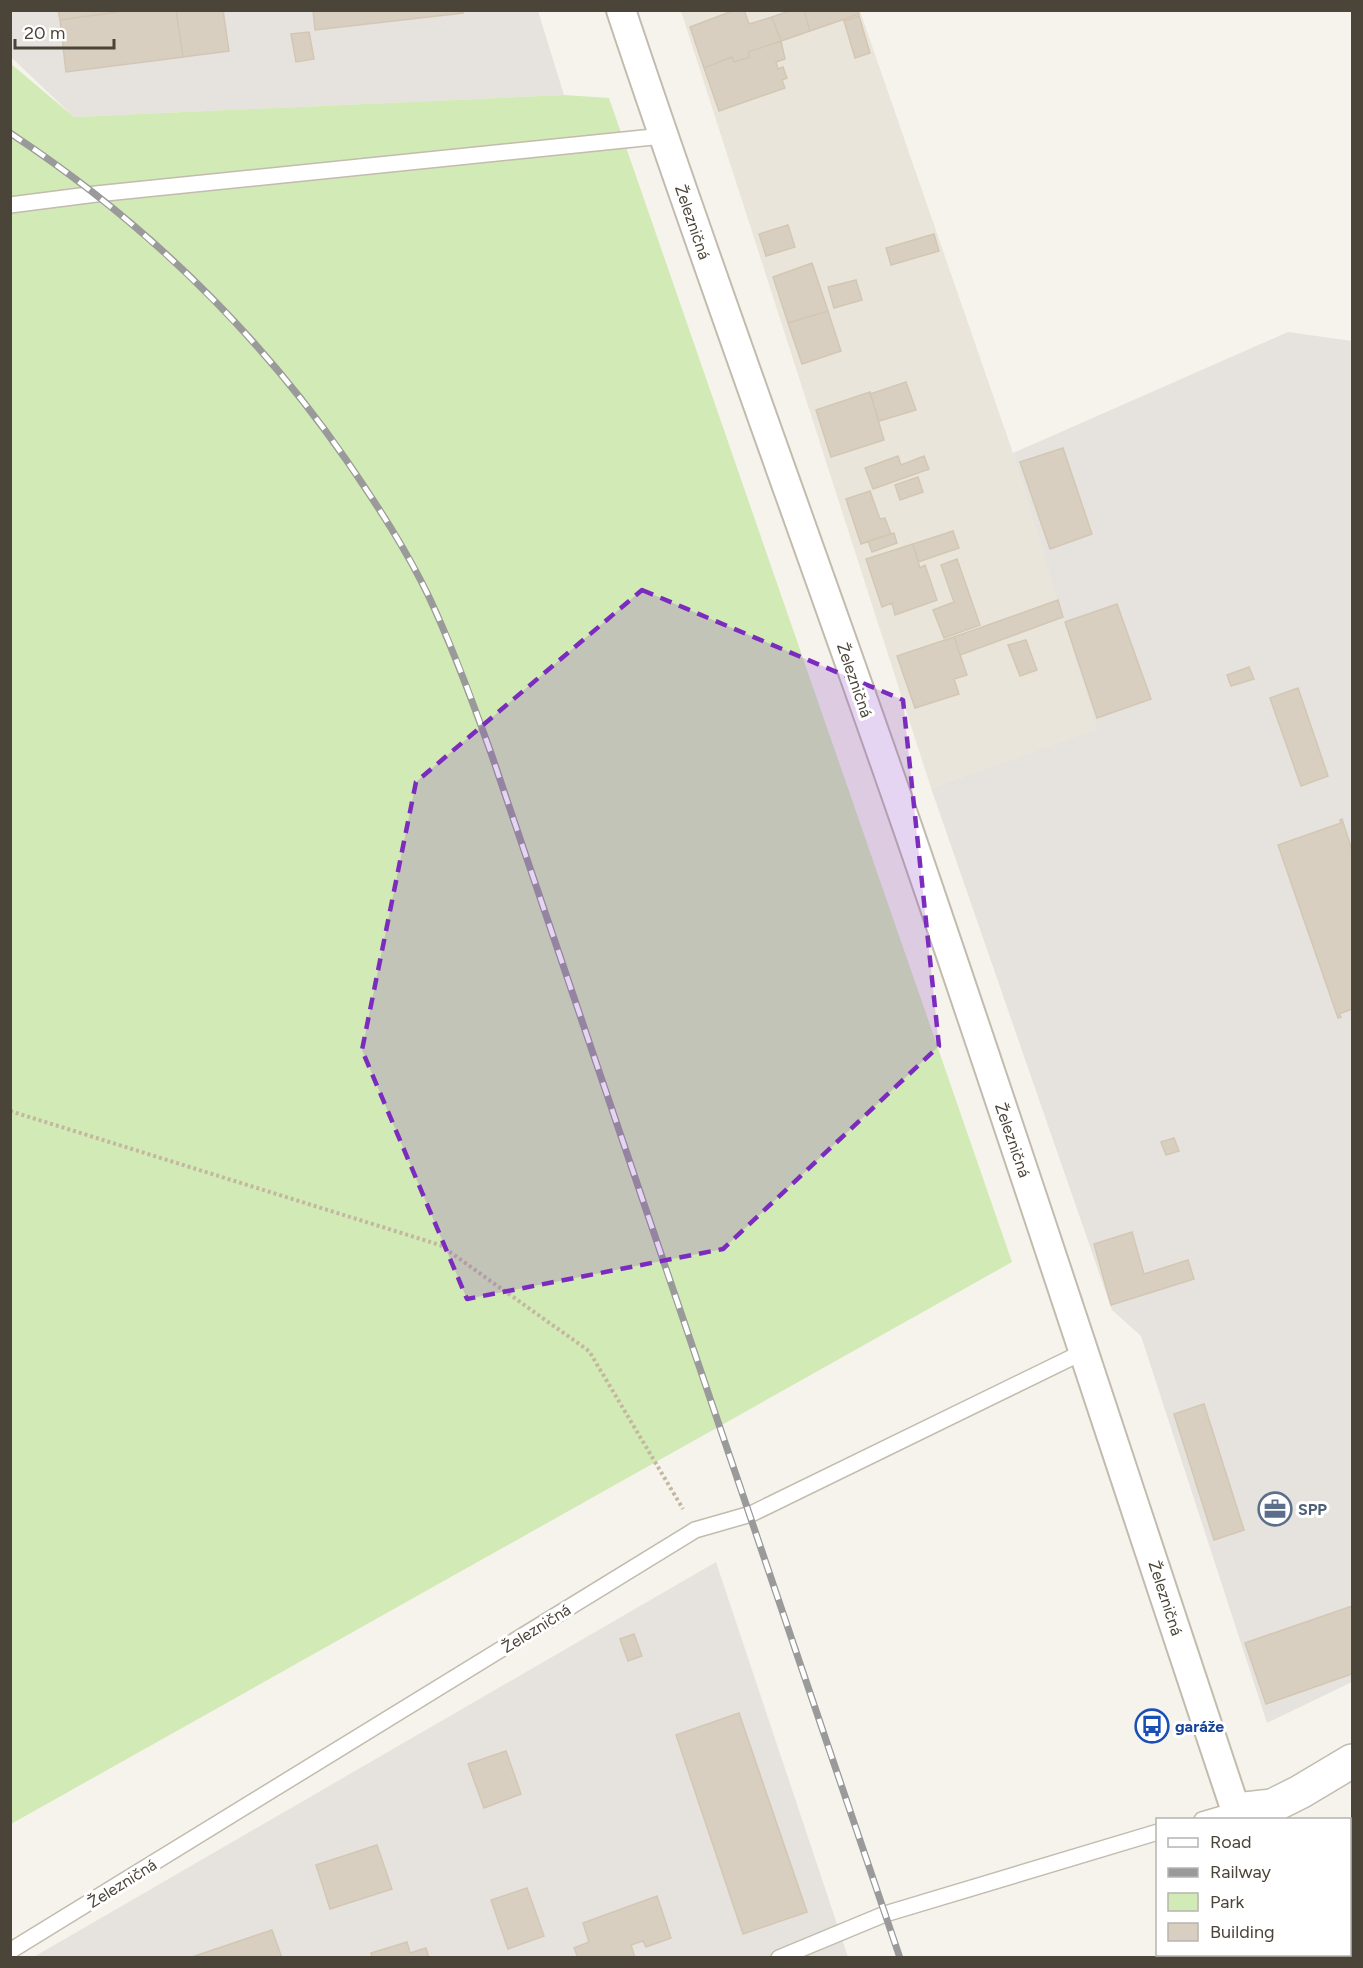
<svg xmlns="http://www.w3.org/2000/svg" width="1363" height="1968" viewBox="0 0 1363 1968" font-family="Figtree,sans-serif">
	<style>
		.residential { fill: #eae5da }
		.industrial { fill: #e6e2dd }
		.green { fill: #d2eab5 }
		.building { fill: #d8cfc1; stroke: #d3c7b4; stroke-width: 1.5 }
		.lines { fill: none; stroke-linecap: round; stroke-linejoin: round }
		.service-casing { stroke: #c2bbae; stroke-width: 18 }
		.minor-casing { stroke: #c2bbae; stroke-width: 32 }
		.tertiary-casing { stroke: #c2bbae; stroke-width: 36 }
		.path { stroke: #c4b79f; stroke-width: 4; stroke-dasharray: 3 3; stroke-linecap: butt }
		.service { stroke: #fff; stroke-width: 15 }
		.minor { stroke: #fff; stroke-width: 28 }
		.tertiary { stroke: #fff; stroke-width: 33 }
		.rail-casing { stroke: #9a9a9a; stroke-width: 7 }
		.rail { stroke: #fff; stroke-width: 4.5; stroke-dasharray: 14; stroke-linecap: butt }
		.marked { fill: #7b2cbf; fill-opacity: 0.2; stroke: #7b2cbf; stroke-width: 4.5; stroke-dasharray: 12 8; stroke-linejoin: round }
		.labels { text-anchor: middle; stroke-width: 6; stroke-linejoin: round; paint-order: stroke }
		.street-label { font-size: 16px; fill: #4b4439; stroke: #fff }
		.service-label { font-size: 16px; font-weight: bold; fill: #4e5e75; stroke: #fff; text-anchor: start }
		.transit-label { font-size: 16px; font-weight: bold; fill: #164399; stroke: #fff; text-anchor: start }
	</style>
	<rect width="100%" height="100%" fill="#f6f3ec"/>
	<path class="residential" d="M681 11H860L1013 453 1098 729 931 788Z"/>
	<path class="industrial" d="M10 11H538L564 95 74 117 11 57Z
		M1288 332 1352 341V1682L1267 1723 1141 1336 1112 1310 931 788 1097 729 1013 453Z
		M716 1562 848 1957 32 1958Z"/>
	<path class="green" d="M10 63 74 117 564 95 609 98 1012 1262 11 1824Z"/>
	<path class="building" d="M58 10H132L60 20Z
		M132 10H176L183 57 66 72 60 20Z
		M176 10H223L229 51 183 57Z
		M313 10H462L463 13 315 30Z
		M735 10H744L749 24 772 17 781 41 748 52 750 57 734 62 732 57 704 68 690 27Z
		M792 10H804L810 31 781 41 772 17Z
		M804 10H857L859 14 810 31Z
		M859 16 870 53 855 58 844 21Z
		M309 32 314 59 296 62 291 34Z
		M781 41 785 59 776 62 778 69 783 67 787 78 782 80 785 88 719 111 704 68 732 57 734 62 750 57 748 52Z
		M788 225 795 247 766 256 759 234Z
		M934 234 939 251 891 265 886 248Z
		M812 263 828 311 788 323 773 277Z
		M856 280 862 300 834 308 828 287Z
		M828 311 841 351 802 364 788 323Z
		M906 382 916 410 879 421 870 394Z
		M870 392 884 440 831 457 816 410Z
		M1063 448 1092 534 1050 549 1020 462Z
		M898 456 901 465 924 456 929 469 873 489 865 468Z
		M918 477 923 492 900 500 895 485Z
		M870 491 880 519 885 518 891 534 861 544 846 499Z
		M953 531 959 548 918 562 913 544Z
		M894 533 897 543 872 552 868 541Z
		M913 544 920 568 925 565 937 600 895 615 892 603 882 607 866 559Z
		M957 559 980 625 944 638 933 610 954 602 941 565Z
		M1058 600 1063 617 960 655 954 637Z
		M1117 604 1151 699 1097 718 1065 622Z
		M954 637 967 675 954 679 959 694 915 708 897 656Z
		M1026 640 1037 670 1020 676 1008 645Z
		M1249 667 1254 679 1231 686 1227 675Z
		M1298 688 1328 776 1301 786 1270 698Z
		M1342 819 1352 850V1009L1339 1014 1341 1017 1338 1018 1278 845 1341 823 1340 820Z
		M1174 1138 1179 1151 1166 1155 1161 1142Z
		M1132 1232 1144 1274 1188 1260 1194 1279 1111 1305 1094 1244Z
		M1204 1404 1244 1530 1214 1540 1174 1414Z
		M1352 1606V1674L1266 1704 1245 1643Z
		M634 1634 642 1656 628 1661 620 1639Z
		M739 1713 807 1912 743 1934 676 1735Z
		M506 1751 521 1794 484 1808 468 1764Z
		M377 1845 392 1889 330 1909 316 1865Z
		M527 1888 544 1936 508 1949 491 1900Z
		M657 1896 671 1938 646 1947 643 1941 631 1945 635 1958H578L574 1948 589 1942 583 1923Z
		M1352 1900V1948L1350 1950V1901Z
		M272 1930 282 1958H189Z
		M407 1942 410 1953 426 1948 429 1958H372L371 1953Z"/>
	<g class="lines">
		<g class="service-casing">
			<path id="service" d="M10 205 96 194 663 136
				M1202 1820 1236 1810
				M10 1951 695 1530 751 1514 1085 1351
				M779 1958 885 1914 1158 1832"/>
		</g>
		<g class="minor-casing">
			<path id="minor" d="M621 10C712 284 813 554 907 826 1021 1157 1128 1489 1239 1820
				M1285 1954 1286 1958"/>
		</g>
		<g class="tertiary-casing">
			<path id="tertiary" d="M1236 1810 1272 1806 1300 1792 1352 1761"/>
		</g>
		<path class="path" d="M10 1111 440 1245 589 1351 683 1509
			M1243 1954 1244 1958"/>
		<use href="#service" class="service"/>
		<use href="#minor" class="minor"/>
		<use href="#tertiary" class="tertiary"/>
		<g class="rail-casing">
			<path id="rail" d="M10 133C142 220 257 331 347 461 377 505 406 549 429 597 453 648 472 700 491 753L900 1958"/>
		</g>
		<use href="#rail" class="rail"/>
	</g>
	<path class="marked" d="M642 590 903 700 939 1046 723 1249 467 1299 362 1050 416 782Z"/>
	<defs>
		<g id="office-ring" transform="scale(1.725)"><circle r="9.5" fill="#fff" stroke="#5c6f8a" stroke-width="1.5"/><path d="M-6-3h4V-5.5h4V-3h4V5H-6ZM-1-4.5V-3h2v-1.5ZM-6 0V1H6V0Z" fill="#5c6f8a"/></g>
		<g id="bus-ring" transform="scale(1.725)"><circle r="9.5" fill="#fff" stroke="#1a4fb4" stroke-width="1.5"/><path d="M-5-6H5V4H4V6H2V4H-2V6H-4V4H-5ZM-3.5-4V0h7V-4ZM-3.5 1.2v1.5H-2V1.2ZM2 1.2v1.5H3.5V1.2Z" fill="#1a4fb4"/></g>
	</defs>
	<g fill-rule="evenodd">
		<use href="#office-ring" x="1275" y="1509"/>
		<use href="#bus-ring" x="1152" y="1726"/>
	</g>
	<g class="labels">
		<g class="street-label">
			<text transform="translate(693 222) rotate(71)" y="6">Železničná</text>
			<text transform="translate(855 680) rotate(71)" y="6">Železničná</text>
			<text transform="translate(1013 1140) rotate(71)" y="6">Železničná</text>
			<text transform="translate(1166 1598) rotate(72)" y="6">Železničná</text>
			<text transform="translate(536 1628) rotate(-32)" y="6">Železničná</text>
			<text transform="translate(122 1883) rotate(-32)" y="6">Železničná</text>
		</g>
		<g class="service-label">
			<text x="1298" y="1515">SPP</text>
		</g>
		<g class="transit-label">
			<text x="1175" y="1732">garáže</text>
		</g>
	</g>
	<rect width="1363" height="1968" fill="none" stroke="#4b4439" stroke-width="24"/>
	<rect x="1156" y="1818" width="195" height="138" fill="#ffffff" stroke="#b7b4b0" stroke-width="1.5"/>
	<rect x="1168" y="1838" width="30" height="9" fill="#ffffff" stroke="#b7b4b0" stroke-width="1.5"/>
	<text x="1210" y="1848" font-size="18" fill="#4b4439">Road</text>
	<rect x="1168" y="1868" width="30" height="9" fill="#9a9a9a" stroke="#b7b4b0" stroke-width="1.5"/>
	<text x="1210" y="1878" font-size="18" fill="#4b4439">Railway</text>
	<rect x="1168" y="1893" width="30" height="18" fill="#d2eab5" stroke="#b7b4b0" stroke-width="1.5"/>
	<text x="1210" y="1908" font-size="18" fill="#4b4439">Park</text>
	<rect x="1168" y="1923" width="30" height="18" fill="#d8cfc1" stroke="#b7b4b0" stroke-width="1.5"/>
	<text x="1210" y="1938" font-size="18" fill="#4b4439">Building</text>
	<path d="M15 39v9h99v-9" fill="none" stroke="#4b4439" stroke-width="3"/>
	<text x="24" y="39" font-size="18" fill="#4b4439" stroke="#ffffff" stroke-width="4.5" paint-order="stroke">20 m</text>
</svg>
